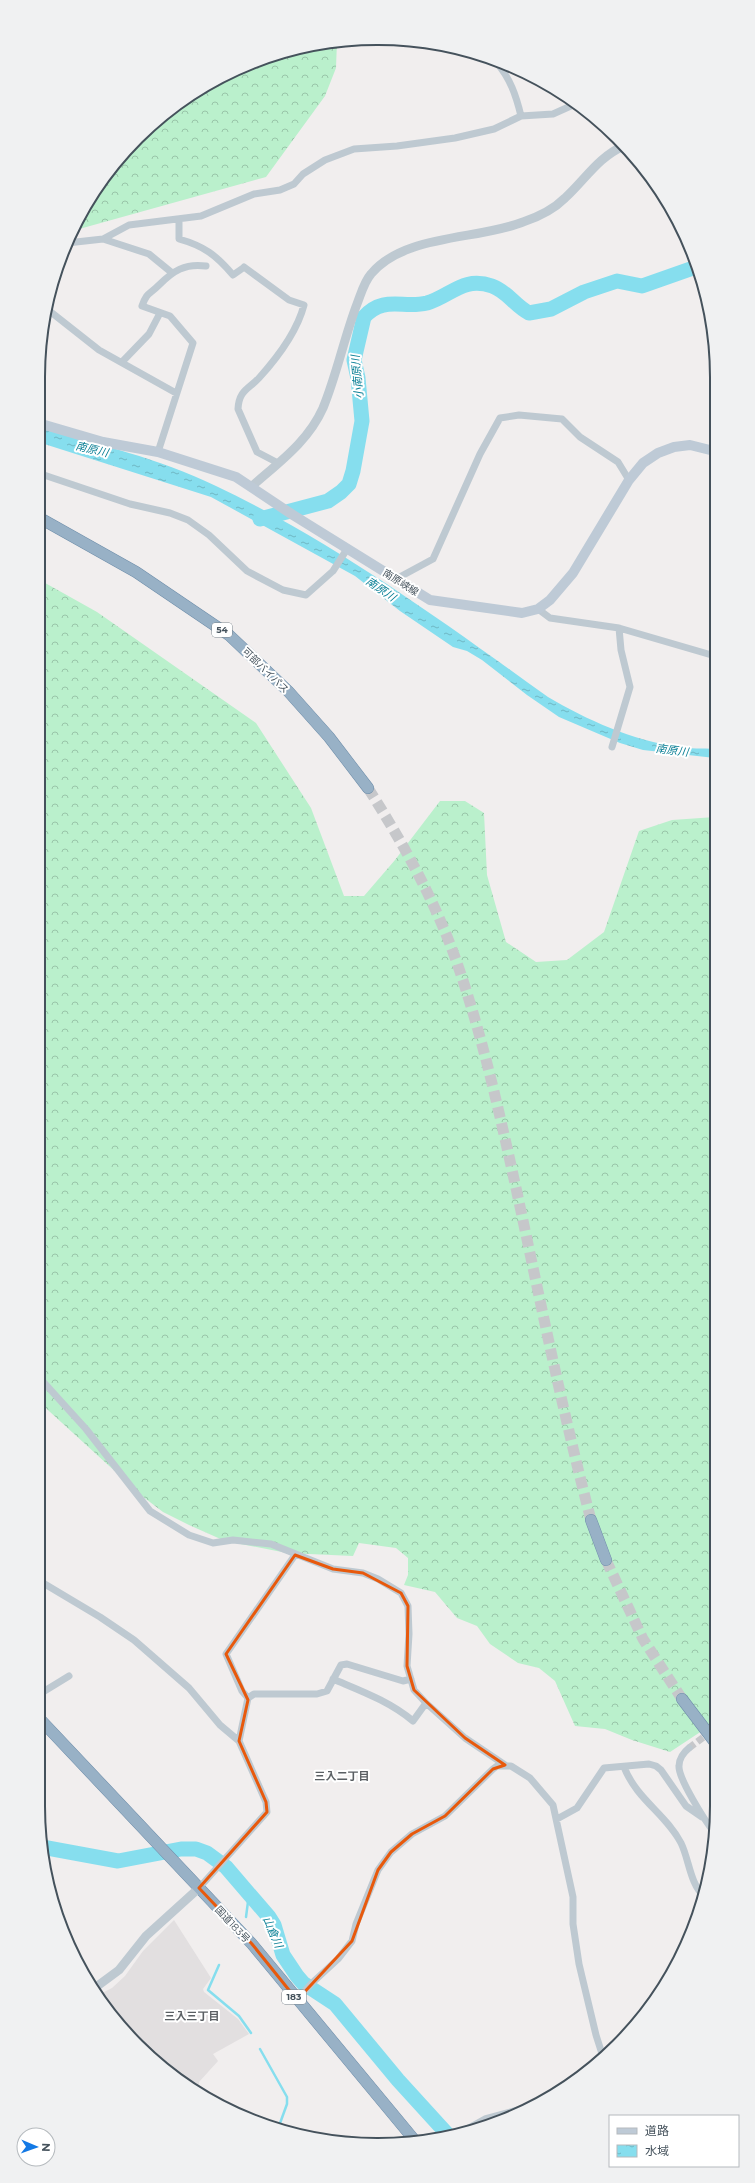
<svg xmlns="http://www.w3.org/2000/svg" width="755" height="2183" viewBox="0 0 755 2183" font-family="Montserrat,'Noto Sans JP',sans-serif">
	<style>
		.education { fill: #e2dfe0 }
		.forest { fill: url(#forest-crowns) }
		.water { fill: url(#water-ripples) }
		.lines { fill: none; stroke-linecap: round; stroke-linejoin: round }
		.stream { stroke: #86deee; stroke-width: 2.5 }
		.river { stroke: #86deee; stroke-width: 15 }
		.minor-tunnel { stroke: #c6c7ca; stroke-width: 7; stroke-dasharray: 7 3.5; stroke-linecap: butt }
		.trunk-tunnel { stroke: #c6c7ca; stroke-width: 11; stroke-dasharray: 11 5.5; stroke-linecap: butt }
		.trunk-casing { stroke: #6f8eaa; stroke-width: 12 }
		.minor { stroke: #bec9d1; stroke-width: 7 }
		.tertiary { stroke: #bec9d1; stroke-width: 9 }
		.secondary { stroke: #becad6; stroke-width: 10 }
		.trunk { stroke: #98b1c6; stroke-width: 11 }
		.marked { fill: none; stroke: #e8590c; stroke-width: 3; stroke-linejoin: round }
		.labels { text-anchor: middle; stroke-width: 4; stroke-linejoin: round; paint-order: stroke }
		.shield { fill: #fff; stroke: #7d868d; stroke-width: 1 }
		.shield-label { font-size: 9px; font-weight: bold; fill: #45525c }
		.street-label { font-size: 10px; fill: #45525c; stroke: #fff }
		.water-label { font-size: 11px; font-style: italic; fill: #097f95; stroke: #fff }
		.neighbourhood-label { font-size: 11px; font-weight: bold; fill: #5a5f63; stroke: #fff }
		.rim { fill: none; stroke: #45525c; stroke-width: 2 }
	</style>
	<defs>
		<pattern id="forest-crowns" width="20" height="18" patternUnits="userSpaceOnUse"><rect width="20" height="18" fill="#baf0cc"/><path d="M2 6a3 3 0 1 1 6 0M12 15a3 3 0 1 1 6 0" fill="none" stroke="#99c5a9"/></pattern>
		<pattern id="water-ripples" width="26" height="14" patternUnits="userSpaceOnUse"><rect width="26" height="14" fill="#86deee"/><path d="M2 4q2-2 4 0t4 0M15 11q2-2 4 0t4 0" fill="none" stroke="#6fb7c4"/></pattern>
	</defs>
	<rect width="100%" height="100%" fill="#f1eeee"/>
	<path class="education" d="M174 1920 211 1978 203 1989 204 1992 238 2019 249 2034 213 2054 218 2061 199 2082V2085L220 2100 216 2103 171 2075 122 2030 100 1994 112 1988 125 1976 143 1951Z"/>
	<path class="forest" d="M337 41 336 68 325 96 266 177 72 231 108 171 153 122 208 84 268 56Z
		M38 579 97 612 256 723 311 808 344 896H364L395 860 440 801H465L484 813 487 875 506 942 536 962 567 960 604 932 639 831 672 820 715 817 717 1721 670 1752 632 1740 605 1729 575 1726 555 1681 539 1668 518 1663 490 1644 477 1626 457 1618 435 1592 404 1585 408 1575V1558L396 1548 359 1543 353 1556 287 1553 225 1541 189 1525 163 1512 142 1496 38 1401Z"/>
	<path class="water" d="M38 426C98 445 159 458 216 486 334 542 441 620 548 697 587 720 632 740 678 747 690 749 703 748 715 749V758L643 750 620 743 559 717 527 695 482 660 467 651 453 647 400 611 355 576 211 497 38 442Z"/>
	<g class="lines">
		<path class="stream" d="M246 1917 249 1894
			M219 1965 208 1990 239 2016 251 2033
			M260 2049 287 2097V2104L279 2126"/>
		<path class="river" d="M260 519 328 501 341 492 349 484 353 471 362 421 358 378 354 360 364 317C384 295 403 309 427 303 451 296 463 276 492 286 507 291 515 306 529 313L551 309 584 292 617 281 642 286 696 267
			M42 1847 118 1861 181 1849H196L207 1853 226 1867 269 1917 274 1925 283 1955 297 1976 303 1983 335 2004 398 2080 449 2136"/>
		<path class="minor-tunnel" d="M689 1748 717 1727"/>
		<path class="trunk-tunnel" d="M368 788C403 843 434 899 456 960 482 1034 499 1111 516 1188 540 1299 562 1410 591 1520
			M606 1560 643 1639 682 1699"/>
		<g class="trunk-casing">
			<path id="trunk" d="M38 517 136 572 229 635 288 691 329 737 368 788
				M591 1520 606 1560
				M682 1699 717 1745
				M38 1717 252 1944 416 2142"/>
		</g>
		<path class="minor" d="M496 62C510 78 516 95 521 116
			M179 220V239C204 246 216 255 233 275L243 268
			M103 239 149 254 171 272
			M67 243 103 239 129 225 201 216 254 194 280 190 294 184 303 174 325 160 354 149 397 146 455 138 494 129 521 116 553 114 573 105
			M244 267 289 300 304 305C297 332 278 357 259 378 249 389 239 390 238 409L257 452 278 463
			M47 309 99 350 176 393
			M122 362 149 334 160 313
			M158 452 193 343 170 316 142 306C147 292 149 295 159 285 173 271 185 263 206 266
			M38 473 130 504 170 513 188 520 209 535 247 571 283 590 306 595 333 571 347 549
			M396 579 433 559 480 454 500 418 519 415 562 419 580 437 618 462 629 480
			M538 609 550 618 619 628 715 656
			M612 747 630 687 621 650 619 628
			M38 1376 86 1429 150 1511 189 1535 213 1543 233 1540 271 1544 333 1569 363 1573 378 1579 401 1593 408 1606 409 1634 407 1666 414 1690 426 1703 465 1738 505 1765
			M38 1580 100 1617 134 1640 189 1688 220 1725 239 1741 266 1802 267 1812 199 1888
			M333 1679C361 1691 389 1701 413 1721L426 1703
			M38 1695 69 1676
			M248 1698 242 1691 226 1654 295 1555
			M239 1741 248 1698 254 1694H317L327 1691 341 1665 347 1664 403 1681 411 1679
			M689 1748C684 1752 679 1759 679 1766 678 1778 705 1821 714 1832
			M624 1767C637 1800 666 1814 681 1843 689 1859 690 1884 704 1896
			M557 1819 577 1808 604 1768 649 1764 656 1766 661 1770 686 1806 702 1817
			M297 2000 312 1983 338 1959 352 1941 356 1924 378 1870 391 1852 412 1834 445 1816 493 1769 497 1766H511L530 1778 553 1805 573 1897V1924L579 1964 596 2035 603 2057
			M456 2135 485 2119 518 2110"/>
		<path class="tertiary" d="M251 487C278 463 308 442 323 408 337 374 344 338 357 304 361 294 364 282 371 274 404 234 478 240 523 222 538 217 554 209 565 198 584 181 599 156 624 146
			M96 1987 119 1970 146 1936 199 1888"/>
		<path class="secondary" d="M38 423 103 442 158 452 236 477 293 515 430 600 522 613 538 609 550 600 573 573 629 480 643 463 658 453 674 447 690 445 714 451"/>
		<use href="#trunk" class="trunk"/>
	</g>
	<path class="marked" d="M295 1555 333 1569 363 1573 401 1593 408 1606 407 1666 414 1690 465 1738 505 1765 493 1769 445 1816 412 1834 391 1852 378 1870 352 1941 297 2000 252 1944 199 1888 267 1812 266 1802 239 1741 248 1700 226 1654Z"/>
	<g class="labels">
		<g class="shield">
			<rect x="212" y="623" width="20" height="14" rx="3"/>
			<rect x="282" y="1990" width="24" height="14" rx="3"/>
		</g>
		<g class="shield-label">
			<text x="222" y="633">54</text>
			<text x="294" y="2000">183</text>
		</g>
		<g class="street-label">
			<text transform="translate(401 582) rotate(32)" y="4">南原峡線</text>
			<text transform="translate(266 670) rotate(44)" y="4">可部バイパス</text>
			<text transform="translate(233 1924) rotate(47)" y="4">国道183号</text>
		</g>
		<g class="water-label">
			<text transform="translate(357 377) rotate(-95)" y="4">小南原川</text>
			<text transform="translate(92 449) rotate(13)" y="4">南原川</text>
			<text transform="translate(381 589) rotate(34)" y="4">南原川</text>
			<text transform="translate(672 750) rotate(7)" y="4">南原川</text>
			<text transform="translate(273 1932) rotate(66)" y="4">山倉川</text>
		</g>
		<g class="neighbourhood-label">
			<text x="342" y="1780">三入二丁目</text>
			<text x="192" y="2020">三入三丁目</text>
		</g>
	</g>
	<path d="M0 0H755V2183H0ZM377 45H378A332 332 0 0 1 710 377V1806A332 332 0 0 1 378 2138H377A332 332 0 0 1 45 1806V377A332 332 0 0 1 377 45Z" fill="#f0f1f2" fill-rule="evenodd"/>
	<path class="rim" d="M377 45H378A332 332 0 0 1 710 377V1806A332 332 0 0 1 378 2138H377A332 332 0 0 1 45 1806V377A332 332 0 0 1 377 45Z"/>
	<rect x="609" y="2115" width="130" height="52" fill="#ffffff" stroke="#b5babe"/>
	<rect x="617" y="2128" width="20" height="6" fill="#becad6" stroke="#b5babe"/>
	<text x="645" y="2135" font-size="12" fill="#45525c">道路</text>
	<rect x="617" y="2145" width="20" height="12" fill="url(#water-ripples)" stroke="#b5babe"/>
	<text x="645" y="2155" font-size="12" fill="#45525c">水域</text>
	<g transform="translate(36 2147) rotate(92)"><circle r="19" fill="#ffffff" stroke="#b5babe"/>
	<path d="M0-3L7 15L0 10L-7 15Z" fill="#1379e5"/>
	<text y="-6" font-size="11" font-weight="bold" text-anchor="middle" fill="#45525c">N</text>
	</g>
</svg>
